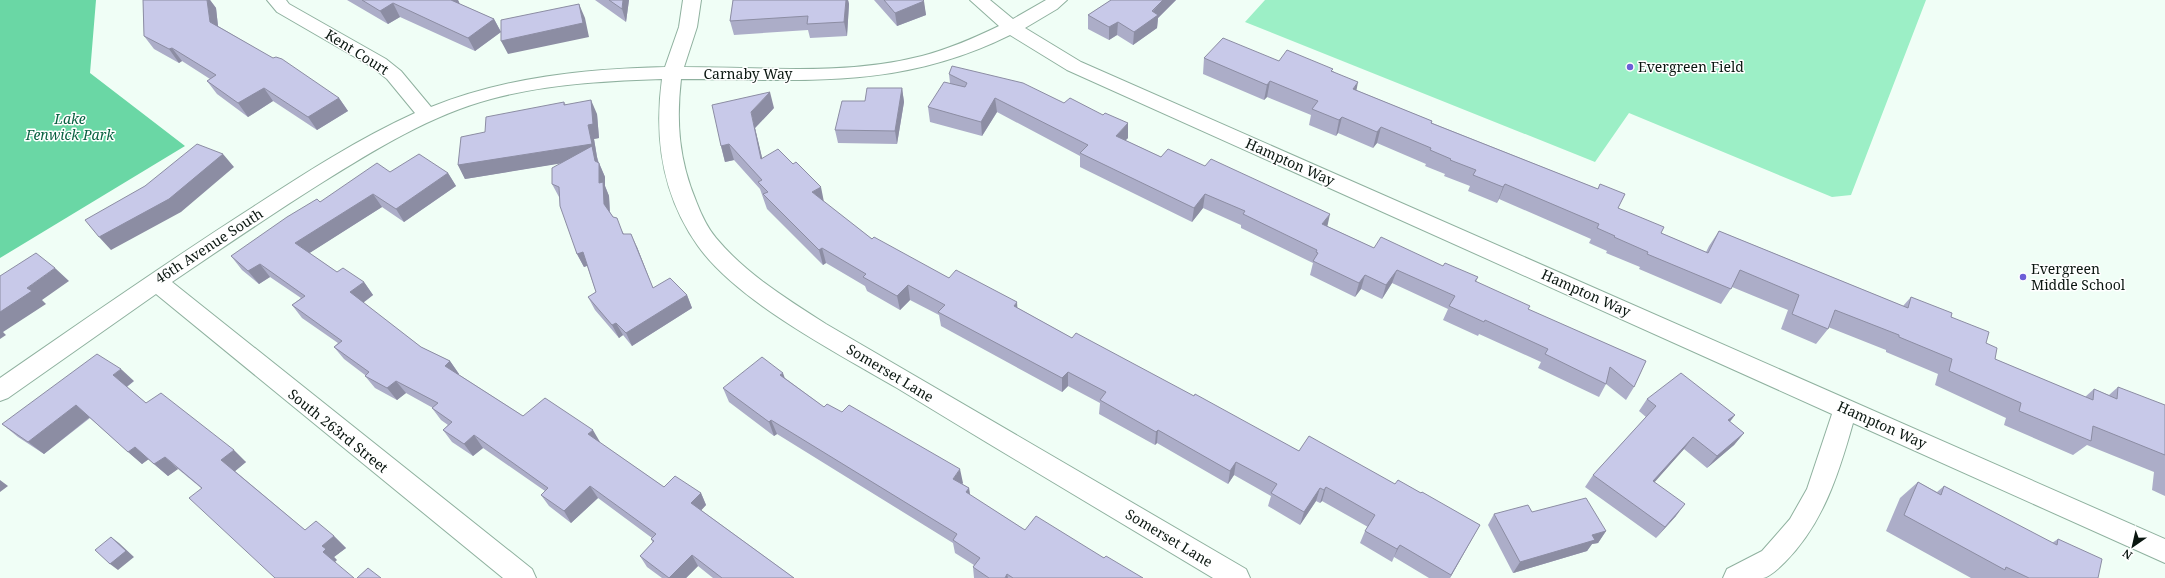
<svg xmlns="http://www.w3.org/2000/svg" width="2165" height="578" viewBox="0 0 2165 578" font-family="'Noto Serif',serif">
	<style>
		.green { fill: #9cefc6 }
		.forest { fill: #6ad7a5 }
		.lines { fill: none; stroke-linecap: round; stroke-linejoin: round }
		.minor-casing { stroke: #8fb19f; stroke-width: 2 }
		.minor { fill: #fff; fill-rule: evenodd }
		.wall { fill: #acadc8 }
		.shaded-wall { fill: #8c8da3 }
		.building { fill: #c8c9e9; stroke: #8c8da3 }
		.poi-dot { fill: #6b5ed7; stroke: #fff; stroke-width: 1.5 }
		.labels { text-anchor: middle; stroke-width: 3; stroke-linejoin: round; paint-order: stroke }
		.street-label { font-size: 14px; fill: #0a1610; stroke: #fff }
		.poi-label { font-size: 14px; fill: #0a1610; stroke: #fff; text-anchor: start }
		.park-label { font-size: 14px; font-style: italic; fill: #086141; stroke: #fff }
	</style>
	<rect width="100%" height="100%" fill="#f0fef6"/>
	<path class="green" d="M1265 0H1926L1851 195 1832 197 1629 113 1595 162 1245 22Z"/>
	<path class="forest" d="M0 0H96L90 73 185 146 0 258Z"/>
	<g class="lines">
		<g class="minor-casing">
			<path id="minor" d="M267 0H286L289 4 386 59 401 71 431 107C506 77 584 69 665 67L679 27 683 0H701L697 27 684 67C763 67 845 76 922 56 949 49 974 38 999 26L970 0H990L1013 19 1046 0H1067L1057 9 1025 28 1081 62 2165 539V563L1853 423C1839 473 1823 524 1785 562 1779 568 1771 576 1763 578 1751 578 1735 578 1723 578L1727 569 1762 551 1790 519 1807 489 1832 414 1067 70 1010 35C897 91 802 79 681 79 676 123 679 160 696 201 701 214 707 227 716 238 746 274 787 299 826 324L1246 569 1250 578H1213C1108 515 1002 452 897 388 837 353 738 302 698 246 662 195 654 139 662 79 605 81 547 84 491 99 431 115 376 149 323 182 272 214 222 248 172 282L532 569 536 578H503L156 294 8 398 0 401V378C84 320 167 262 253 207 305 173 358 139 415 113L387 79 372 67 277 12Z"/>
		</g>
		<use href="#minor" class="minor"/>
	</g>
	<path class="wall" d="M143 0H210L216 8 218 26 339 98 348 111 317 130 273 101 248 117 217 94 207 81 210 79 182 61 179 63 154 49 144 36Z
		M347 0H458L460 4 494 19 501 32 475 51 400 17 388 24Z
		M595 0H629L626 22Z
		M733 0H848L849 4 847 36 810 38 808 30 734 35 730 21Z
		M874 0H923L926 15 897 26Z
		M1111 0H1176L1158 18 1157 28 1133 45 1117 35 1109 40 1088 29V15Z
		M1204 58 1279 61 1333 71 1356 90 1432 121V123L1598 189 1625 194 1618 208 1661 233 1706 252 1709 246 1719 231 1903 306 1911 297 1951 317 1986 343 1995 359 2085 397 2094 389 2109 395 2118 387 2165 409V496L2152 490 2154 472 2087 445 2073 455 2004 425 2006 418 1935 385 1938 374 1886 352V350L1828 327V329L1816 344 1781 329 1788 310 1732 287 1721 304 1639 269 1640 267 1606 253 1607 251 1589 243 1591 239 1499 199 1497 203 1468 191 1470 186 1444 176 1445 174 1425 166 1426 164 1377 143 1373 148 1338 133 1336 136 1309 125 1311 115 1267 97 1264 100 1203 74Z
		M949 74 1128 138 1125 140 1161 157 1327 226 1374 248 1443 266 1478 277 1476 282 1528 310 1646 361 1634 387 1626 400 1606 384 1599 397 1538 368 1541 362 1479 334 1478 336 1443 320 1448 309 1392 283 1382 299 1361 289 1355 297 1310 275 1313 263 1241 228V225L1203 208 1192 222 1080 167V156L997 112 982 136 930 122 928 107 950 83Z
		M902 88 904 102 897 144 838 143 835 130 865 101Z
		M564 102 566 105 597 114 599 138 594 139 597 157 599 163 605 177V186L609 196 610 212 624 234 637 247 653 288 687 295 692 308 632 346 623 335 619 338 595 310 588 297 596 292 587 266 584 267 577 254 560 197H559L552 184 561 163 465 179 458 165 485 132Z
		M774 108 755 128 762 158 824 202 872 239 949 278 1018 308 1072 338 1194 396 1299 451 1395 484 1421 493 1480 525 1450 578H1429L1394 557 1392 562 1360 543 1365 531 1368 527 1322 501 1320 503 1316 501 1300 525 1268 506 1271 496 1234 475 1228 484 1157 443 1155 445 1099 414 1100 403 1068 386 1062 392 941 326 939 315 910 300 900 310 867 291 865 286 826 263 823 265 767 209 760 189 734 160 725 162 721 146Z
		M390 172 448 173 456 186 404 222 382 207 309 253 337 272 364 282 373 295 363 303 421 347 450 361 459 374H458L523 416 600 442H599L664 487 701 493 706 505 701 510 794 578H713L698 566 686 578H662L647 567 640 556 653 543 651 539 652 538 598 498 571 523 549 506 541 495 545 491 483 448 473 456 452 442 443 430 448 425 441 420 432 408H433L406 393 397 400 375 388 365 376V375L344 359 334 347 338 343 302 318 292 305 301 298 270 277 259 284 242 270 231 256 320 202Z
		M785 378 824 407 963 483 962 484 969 488 970 495 1025 530 1104 558 1143 578H974L973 567 974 565 955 553 953 543 777 434 774 436 729 402 723 388Z
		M134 381 127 387 146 403 246 462 235 471 305 530 334 536 346 548 334 557 337 560 201 488 178 469 168 476 148 459 142 464 90 418 44 454 18 437 2 424Z
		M1647 399 1735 415 1730 422 1744 433 1734 445 1707 468 1684 449 1654 482 1676 516 1656 538 1585 487 1593 475 1646 417 1639 411Z
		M1918 482 1937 492 1944 486 2052 543 2058 539 2098 578H1971L1886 531 1900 498Z
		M1532 512 1606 531 1598 543 1592 544 1587 551 1513 573 1488 525 1494 514Z"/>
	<path class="shaded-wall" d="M207 0H210L216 8 219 35 210 22Z
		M446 0H458L460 5Z
		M623 0H629L626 22 622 9Z
		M846 0H848L849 4 847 36 844 22Z
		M1163 0H1176L1158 18 1157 28 1133 45 1134 32Z
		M924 1 926 15 897 26 895 13Z
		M393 3 400 17 388 24 380 11Z
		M579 4 585 18 589 37 508 54 501 41Z
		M494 19 501 32 475 51 468 38Z
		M1118 22 1117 35 1109 40V27Z
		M172 48 182 61 179 63 169 49Z
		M1270 81 1267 97 1264 100 1267 85Z
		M1358 82 1355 98 1353 89Z
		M264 88 273 101 248 117 238 103Z
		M902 88 904 102 897 144 895 131Z
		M770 92 774 108 755 128 766 174 761 159 751 112Z
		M339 98 348 111 317 130 308 117Z
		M995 98 997 112 982 136 981 122Z
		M591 100 597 114 599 138 594 139 597 157 599 166V163L605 177V186L609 196 610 217 604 204 599 183 594 158 465 179 458 165 588 125Z
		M1342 117 1338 133 1336 136 1339 120Z
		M1128 123V138L1116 150V136Z
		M1381 127 1377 143 1373 148 1377 132Z
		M729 144 734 160 725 162 721 146Z
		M223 154 234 167 181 212 111 250 99 237Z
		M448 173 456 186 404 222 396 209Z
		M1505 184 1499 199 1497 203 1503 187Z
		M821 187 824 202 812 192Z
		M373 194 382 207 305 256 295 243Z
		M1205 194 1203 208 1192 222 1194 208Z
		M1330 214 1327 228 1322 224Z
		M631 234 637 247 658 301 653 288Z
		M822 248 826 263 823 265 819 250Z
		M583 252 589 265 584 267 577 254Z
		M260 264 270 277 259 284 248 271Z
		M55 268 69 281 42 300 46 304 3 332 6 335 0 339V312L27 288Z
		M1397 270 1392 283 1382 299 1386 285Z
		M1365 275 1361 289 1355 297 1359 283Z
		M364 282 373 295 360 305 350 292Z
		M908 285 910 300 900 310 897 296Z
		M687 295 692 308 632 346 626 333Z
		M1017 302 1018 317 1014 306Z
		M616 323 623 335 619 338 612 325Z
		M450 361 459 374 454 379 445 366Z
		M121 369 134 381 126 387 113 375Z
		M1068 372V386L1062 392V378Z
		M783 373 788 387 780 375Z
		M396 381 406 393 397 400 387 388Z
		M76 405 90 417 44 454 28 442Z
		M1735 415 1725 427 1728 420Z
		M771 420 777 434 774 436 769 422Z
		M593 430 600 442 595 447 588 434Z
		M1158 430 1157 443 1155 445 1156 432Z
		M1744 433 1734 445 1707 468 1717 456Z
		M474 435 483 448 473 456 464 444Z
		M1693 437 1684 449 1645 493 1653 481Z
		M135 447 149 459 142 464 128 452Z
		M234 450 246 462 234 472 221 460Z
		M165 457 178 469 168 476 154 464Z
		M1236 462 1234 475 1228 484 1230 471Z
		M960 469 963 483 955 492 953 479Z
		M0 480 8 486 0 492Z
		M590 486 598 498 571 523 564 511Z
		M1326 487 1322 501 1320 503 1324 490Z
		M969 488 971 502 966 492Z
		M1320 488 1316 501 1300 525 1304 512Z
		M701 493 706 505 697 515 691 503Z
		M1685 504 1676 516 1656 538 1665 527Z
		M1480 525 1473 537 1450 578 1451 575Z
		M1606 531 1598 543 1592 544 1587 551 1513 573 1520 562 1592 535Z
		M334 536 346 548 334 557 337 560 334 563 323 552 322 546Z
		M111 537 119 543 134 557 118 570 110 564Z
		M1400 545 1394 557 1392 562 1397 549Z
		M692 555 698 566 686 578H669Z
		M1007 574 1008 578H1005Z"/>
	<path class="building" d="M143 0H207L210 22 273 58 276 57 282 59 339 98 308 117 264 88 238 103 207 81 216 75 172 48 169 49 144 36Z
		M362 0H451L494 19 468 38 393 3 380 11Z
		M609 0H623L622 9Z
		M733 0H846L844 22 807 24 808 16 730 21Z
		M884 0H923L924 1 895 13Z
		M1111 0H1163L1152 11 1158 15 1134 32 1118 22 1109 27 1088 15Z
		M579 4 583 23 501 41V20Z
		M1223 38 1279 61 1287 50 1333 69 1331 71 1358 82 1353 89 1432 121 1431 123 1598 189 1600 184 1625 194 1618 208 1664 227 1661 233 1708 253 1719 231 1908 308 1911 297 1952 313 1951 317 1989 332 1986 343 1997 348 1995 359 2093 400 2094 389 2117 399 2118 387 2165 405V455L2093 426 2091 441 2019 411 2021 403 1949 371 1952 359 1899 337V335L1835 310 1828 329 1792 314 1799 295 1740 270 1731 289 1647 254 1648 252 1614 237 1615 236 1597 228 1599 224 1505 184 1503 187 1473 175 1476 170 1450 160 1451 159 1430 150 1431 148 1381 127 1377 132 1342 117 1339 120 1312 109 1318 101 1270 81 1267 85 1204 58Z
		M952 66 1023 83 1064 103 1070 98 1103 115 1105 113 1128 123 1116 136 1161 157 1168 149 1205 166 1211 159 1330 214 1322 224 1374 248 1381 237 1443 266 1445 263 1478 277 1475 281 1530 306 1528 309 1646 361 1634 387 1610 367 1606 384 1545 354 1548 349 1485 320 1484 322 1449 306 1455 296 1397 270 1386 285 1365 275 1359 283 1313 261 1318 253 1316 252 1317 250 1243 214 1245 211 1205 194 1194 208 1080 153 1088 145 995 98 981 122 928 107 944 82 965 87 967 83 949 74Z
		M867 88H902L895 131 835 130 842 101H865Z
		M770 92 751 112 761 159 778 149 793 164 796 162 821 187 812 192 872 239 874 237 949 278 956 270 1017 302 1014 306 1072 338 1076 333 1194 396 1195 394 1299 451 1309 436 1395 484 1398 480 1421 493 1422 492 1480 525 1451 575 1400 545 1397 549 1365 531 1375 515 1326 487 1324 490 1320 488 1304 512 1271 493 1277 484 1236 462 1230 471 1158 430 1156 432 1100 400 1106 392 1068 372 1062 378 938 312 945 305 908 285 897 296 863 277 866 274 822 248 819 250 763 194 768 192 758 182 762 180 729 144 721 146 712 105Z
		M591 100 593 124 588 125 592 144 458 165 461 137 485 132 486 117 564 102V105Z
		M197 144 223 154 169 199 99 237 85 220 145 186Z
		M592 146 595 161 599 163V183L603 182 604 204 613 217 617 218 623 234H631L653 288 670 278 687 295 626 333 616 323 612 325 588 297 596 292 583 252 577 254 560 206 559 187 552 184V168Z
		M419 154 448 173 396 209 373 194 295 243 337 272 343 268 364 282 350 292 421 347 450 361 445 366 523 416 545 398 593 430 588 434 664 487 675 476 701 493 691 503 794 578H722L692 555 669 578 640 556 654 541 651 539 656 534 590 486 564 511 541 495 548 488 474 435 464 444 443 430 452 422 432 408 438 403 396 381 387 388 365 376 369 372 334 347 342 341 292 305 305 296 260 264 248 271 231 256 287 217 317 199 320 202 377 163 390 172Z
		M36 253 55 268 27 288 32 291 0 312V276Z
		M97 354 121 369 113 375 146 403 161 393 234 450 221 460 305 530 316 521 334 536 322 546 326 549 323 552 354 578H275L189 498 202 488 165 457 154 464 135 447 128 452 76 405 28 442 2 424Z
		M762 357 783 373 780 375 824 407 827 404 842 412 849 405 960 469 953 479 969 488 966 492 1025 530 1036 516 1104 558 1106 556 1143 578H1013L1007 574 1005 578H989L973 567 980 558 953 540 957 534 771 420 769 422 723 388Z
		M1681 373 1735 415 1728 420 1744 433 1717 456 1693 437 1653 481 1685 504 1665 527 1593 475 1656 406 1647 399Z
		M1918 482 1941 495 1944 486 2057 545 2058 539 2102 559 2098 578H2029L2006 567 2005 570 1904 515Z
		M1586 498 1606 531 1592 535 1595 540 1520 562 1494 514 1528 505 1532 512Z
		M111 537 126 551 110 564 95 550Z
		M368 568 381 578H357Z"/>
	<g class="poi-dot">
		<circle cx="1630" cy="67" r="4"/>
		<circle cx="2023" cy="277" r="4"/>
	</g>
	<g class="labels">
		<g class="street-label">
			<text transform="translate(357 52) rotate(32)" y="5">Kent Court</text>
			<text x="748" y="79">Carnaby Way</text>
			<text transform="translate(1290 162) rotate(24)" y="5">Hampton Way</text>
			<text transform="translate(209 246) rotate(-33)" y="5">46th Avenue South</text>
			<text transform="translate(1586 293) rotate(24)" y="5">Hampton Way</text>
			<text transform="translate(890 373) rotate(31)" y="5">Somerset Lane</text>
			<text transform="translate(1882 425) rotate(24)" y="5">Hampton Way</text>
			<text transform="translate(338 431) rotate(39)" y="5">South 263rd Street</text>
			<text transform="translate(1169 538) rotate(31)" y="5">Somerset Lane</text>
		</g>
		<g class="poi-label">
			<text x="1638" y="72">Evergreen Field</text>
			<text x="2031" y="274">Evergreen<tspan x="2031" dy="16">Middle School</tspan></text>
		</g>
		<g class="park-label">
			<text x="70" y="124">Lake<tspan x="70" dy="16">Fenwick Park</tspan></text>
		</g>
	</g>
	<g transform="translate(2133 546) rotate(214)" stroke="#ffffff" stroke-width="3" paint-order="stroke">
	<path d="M0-3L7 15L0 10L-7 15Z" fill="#0a1610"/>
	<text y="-6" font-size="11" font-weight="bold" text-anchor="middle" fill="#0a1610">N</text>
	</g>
</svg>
